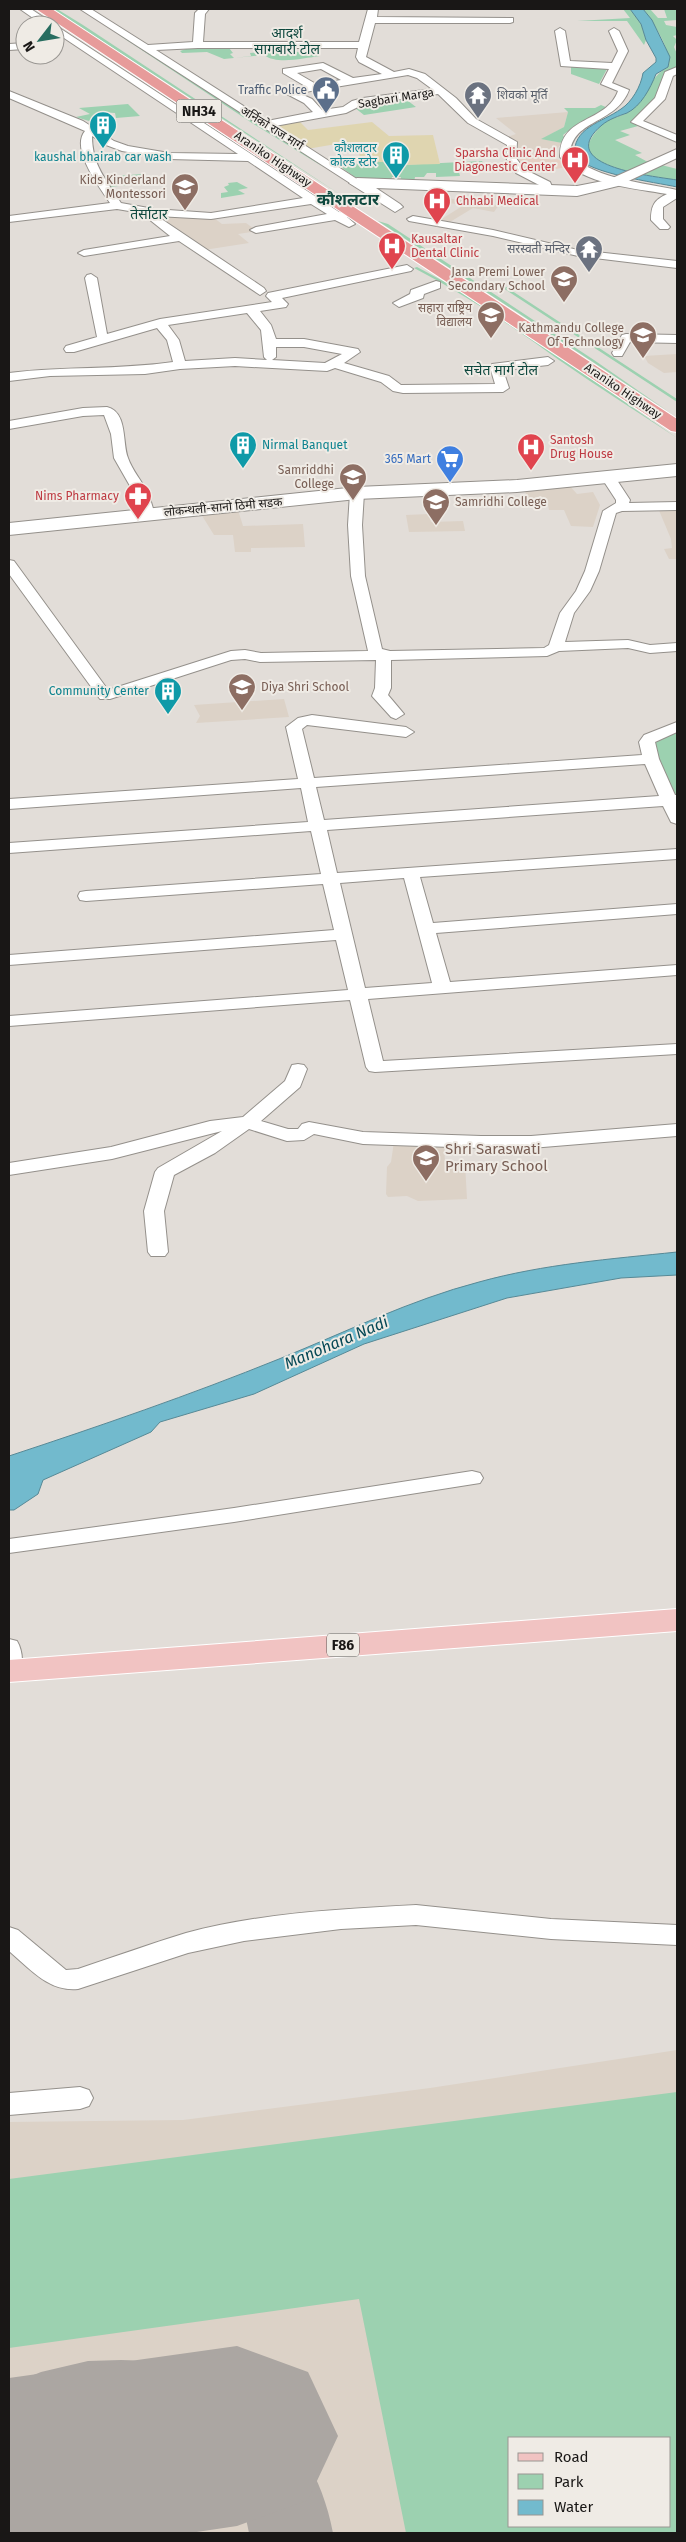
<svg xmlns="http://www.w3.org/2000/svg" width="686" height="2542" viewBox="0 0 686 2542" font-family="'Fira Sans','Noto Sans Devanagari',sans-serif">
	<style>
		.built { fill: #dcd2c7; fill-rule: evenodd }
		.industrial { fill: #e6cfc4 }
		.green { fill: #9cd1b0; fill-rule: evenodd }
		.sand { fill: #dfd5b0 }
		.water { fill: #72bacd; stroke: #578996 }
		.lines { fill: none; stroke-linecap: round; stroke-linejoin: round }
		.taxiway { fill: #aba6a2; fill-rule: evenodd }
		.runway { fill: #aba6a2; fill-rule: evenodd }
		.street-casing { stroke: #94908b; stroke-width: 2 }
		.secondary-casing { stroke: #94908b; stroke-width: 2 }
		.primary-casing { stroke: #fff; stroke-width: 2 }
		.highway-casing { stroke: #fff; stroke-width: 2 }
		.street { fill: #fff; fill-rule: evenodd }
		.secondary { fill: #fff; fill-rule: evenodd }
		.primary { fill: #f1c3c2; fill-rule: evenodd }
		.highway { fill: #e79b9a; fill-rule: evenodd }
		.labels { text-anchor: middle; stroke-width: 4; stroke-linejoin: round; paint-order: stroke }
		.far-service-label { font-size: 12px; fill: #4e5e75; stroke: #efebe5; text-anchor: end }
		.far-worship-label { font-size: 12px; fill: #5b616d; stroke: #efebe5; text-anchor: start }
		.far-street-label { font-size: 12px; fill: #191716; stroke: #efebe5 }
		.far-culture-label { font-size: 12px; fill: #0d838f; stroke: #efebe5; text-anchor: end }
		.far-health-label { font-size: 12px; fill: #be3a42; stroke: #efebe5; text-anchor: start }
		.far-education-label { font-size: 12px; fill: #785e54; stroke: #efebe5; text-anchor: end }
		.far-shop-label { font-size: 12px; fill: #366cbe; stroke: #efebe5; text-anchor: end }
		.far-neighbourhood-label { font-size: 14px; fill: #0e483e; stroke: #efebe5 }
		.shield { fill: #efebe5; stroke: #595754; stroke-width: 1 }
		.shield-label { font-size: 14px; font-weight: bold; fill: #191716 }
		.education-label { font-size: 15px; fill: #785e54; stroke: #efebe5; text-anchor: start }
		.far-district-label { font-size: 16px; font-weight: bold; fill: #0e483e; stroke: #efebe5 }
		.water-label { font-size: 16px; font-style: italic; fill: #084a57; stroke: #efebe5 }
	</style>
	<rect width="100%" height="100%" fill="#e2ddd8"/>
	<path class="built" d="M568 112 564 127 542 139 562 143 555 151 520 154 517 144 504 138 516 134 496 118Z
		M445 198 499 205 494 212 473 208 450 222 440 220 464 205 441 202Z
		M161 215 214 218 222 224 246 223 257 231 238 234 249 243 204 250 160 218Z
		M677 354V372L664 373 648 363 644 356Z
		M568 484 577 494 593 492 600 505 593 527 571 526 564 510H549L547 500 529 501 523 487Z
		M677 507V559H669L664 549 672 548 671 539 658 508Z
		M238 510 243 526 303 524 305 547 251 548V552H235L233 535H214L201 514Z
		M429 514 431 522 463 521 465 531 409 532 406 515Z
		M284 699 289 717 196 723 200 716 194 705Z
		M394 1142H444L445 1163 465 1164 467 1199 418 1201 407 1196 388 1197 386 1194 387 1167 391 1162Z
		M677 2050V2533H9V2122L183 2120 430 2088ZM510 2438H670V2526H510Z"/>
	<path class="industrial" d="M538 153 551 160 557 159 571 166 541 172 533 169 526 170 513 156Z"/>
	<path class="green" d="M52 9H57L83 25 341 195Z
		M623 9H630L641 24 646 40 644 45 627 21H577L630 18Z
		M643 9H650L658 18H667L664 9H677V20L664 21 666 25 677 27V35L673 36 677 40 674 47 677 54V69L670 72 659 96 631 122 638 126 620 131 630 135 615 140 642 153 635 155 646 161 677 169V180C661 178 593 168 588 151 586 143 596 131 602 125 610 117 623 117 632 110 648 96 648 78 668 67 673 52 652 20 643 9Z
		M119 35 130 40 259 122 325 168 252 123Z
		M189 48H229L233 53 230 54 234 58 251 56 250 53C263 53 313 49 320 56 304 58 277 65 264 55L224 59 207 52 182 53 180 51Z
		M571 67H608L599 84 571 74Z
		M403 97 416 107 364 115 355 108 360 103Z
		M128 104 140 116 116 118 115 113 99 112 100 118 89 121 76 117 90 114 79 108Z
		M601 105 608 108 576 125 563 135 566 141 562 143 541 139 564 127 568 112 564 108H595Z
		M360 158C374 162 388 160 401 165L482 161 487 170 459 172 460 176 436 177V173H427L424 177H415L414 182 400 181 401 177H392L391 181 356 178 334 162 361 164Z
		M142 174 148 183 109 187 102 177Z
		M237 182 248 188 238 190 245 194 221 198V193L228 192 224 187 229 185 228 183Z
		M378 221 388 224 594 360 669 412Z
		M417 267 471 296 677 438C638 412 598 387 559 360 512 326 466 295 414 268Z
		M500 283 677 399V402L500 286Z
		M677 731V795L674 794 652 744 658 738Z
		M677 2092V2533H406L359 2299 9 2348V2179ZM510 2438H670V2526H510Z"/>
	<path class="sand" d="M299 121 308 130 372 122 389 136 433 135 440 164 401 165 393 162H375L360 158 359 152 342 143 307 149 273 125Z"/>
	<path class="water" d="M630 9H643L652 20 670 57 668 67 656 74C650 89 641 106 627 113 619 116 609 119 602 125 553 166 652 176 677 180V187C654 182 590 174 575 156 571 128 603 122 621 109 632 102 641 86 643 73L656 62V58L646 40 641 24Z
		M677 1252V1275L621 1278 507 1298 364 1344 254 1394 160 1422 151 1432 43 1480 38 1494 14 1510H9V1456C100 1426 190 1395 279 1359 346 1332 410 1300 479 1282 544 1264 611 1259 677 1252Z"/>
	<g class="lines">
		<path class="taxiway" d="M88 2361C104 2361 121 2359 138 2361 239 2372 314 2431 333 2533H249L244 2509 232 2490 208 2462 173 2439 137 2431H88L62 2438 38 2454 9 2464V2385L41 2372Z"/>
		<path class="runway" d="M237 2346 308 2372 338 2436 308 2500 237 2526 190 2533H9V2378Z"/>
		<g class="street-casing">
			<path id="street" d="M20 9H31L55 25H43Z
				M80 9H91L148 45 193 42 195 13 199 9H209L205 14 203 42H359L368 9H378L377 17 513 18V22L510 23H375L366 57 394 72 409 69 425 74 456 98 476 119 517 142 516 158 524 169 550 182 554 191 552 193H544L541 186 516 173 506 158 507 145 468 123 438 94 364 104 346 113 275 126 363 183 361 185H353ZM198 48H358L356 57 359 62 382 74 353 78 323 63 283 69V73L305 86 283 92 304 103 313 112 267 121 156 50ZM321 69 341 80 316 84 297 73ZM408 75 417 78 432 89 363 98 352 101 343 107 322 110 312 99 299 93Z
				M55 25 339 212 347 213V217L355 224 349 227 335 220 256 233 250 230 256 227 327 214 311 204 211 219 157 216 264 288 266 291 260 295 179 241 84 256 78 253 84 250 170 236 145 216 147 214 117 209 9 222V216L110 203C100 188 70 149 85 131L9 98V91L83 121 114 141 128 146 169 153 238 154 55 32ZM92 136 106 145 122 151 169 159 248 161 303 198 211 213 154 209 121 203C106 180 92 165 92 136Z
				M614 28 619 31 628 51 612 83 629 90C616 125 570 119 570 156 601 180 641 182 677 190V198L663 207V219L670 227 668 229H660L651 220C651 206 654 200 667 194 634 188 583 185 560 157 559 115 606 124 618 91L601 84 609 69 561 66 555 31 560 28 565 31 570 61 612 63 618 51 609 31Z
				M25 43V49L9 50V44Z
				M677 67V74L673 76 665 99 643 121 677 135V142L631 122 655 98 665 72Z
				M413 216 493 230 578 250 677 261V268L578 256 493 236 409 221 407 219Z
				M407 265 413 269 411 271 282 298 288 304 286 307 260 311 271 325 276 339H304L358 349 360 352 344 363 389 376 401 385 495 384 490 367 492 364 548 357 554 361 548 365 503 370 509 388 503 392 403 393 393 391 381 382 335 368 327 371 235 366 180 369 145 374 50 376 9 381V373C63 366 119 370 173 362L167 340 157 328 74 352H66L64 349 66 346 97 337 85 278 87 275 91 274 97 278 107 334 160 319 272 302 266 296 268 293ZM247 313 261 330 264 357 267 360 235 358 185 361 179 340 168 325ZM276 347H304L342 354 325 363 272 360 276 357Z
				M436 281 440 282V288L424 294 423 298 399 307 393 303 410 294 411 290Z
				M626 334 677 335V343L630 342 622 356H614L612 353 622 335Z
				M107 407C128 412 122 443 128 458 132 470 142 481 147 492 151 499 152 507 155 514L153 517H143L141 514 134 493 114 458 111 434 104 415 83 416 9 429V421L83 408Z
				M608 473 613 474 630 500 629 503 677 502V510L622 511 616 513 599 571 590 591 574 613 565 642 628 640 650 645 677 643V651L650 653 628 648 559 651 547 656 391 660V688L388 695 404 714 396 719 391 717 372 696 375 688 376 660 260 662 245 659 231 660 110 699H100L9 574V560L14 561 108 690 231 651 245 650 261 653 368 651 351 576 348 525 350 493 357 489 364 493 362 525 365 576 382 649 390 651 544 648 549 645 560 613 576 591 585 571 603 511 616 503V500L601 477Z
				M312 715 406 727 414 732 406 737 307 725 302 729 314 778 642 755 639 742 644 735 677 722V732L655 742 659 759 675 795H677V824L671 822 663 806 327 830 337 873 677 849V859L420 877 433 923 677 904V914L436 933 450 982 677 965V975L368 999 383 1061 677 1044V1054L375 1072 369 1071 366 1067 350 1000 9 1026V1016L348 990 336 940 9 965V955L334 930 323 884 86 901 80 900 78 896 80 892 86 891 321 874 311 831 9 853V843L308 822 301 788 9 809V799L298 779 286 727 298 718ZM645 764 659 796 324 820 316 787ZM404 878 432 983 365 988 340 883Z
				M298 1064 304 1065 307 1069 300 1087 261 1121 288 1129H298L302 1124 309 1122 363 1132 481 1136H531L677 1124V1136L531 1148H481L363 1144 314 1134 304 1140 287 1141 249 1129 215 1153 174 1175 164 1211 168 1252 165 1256H151L148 1252 144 1211 155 1172 158 1168 222 1131 112 1159 9 1175V1163L111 1147 210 1121 243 1117 285 1081 292 1065Z
				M472 1471 480 1473 483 1478 480 1483 234 1522 9 1553V1539L234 1508Z
				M9 1639 17 1641C23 1651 24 1667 18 1677L10 1679Z
				M416 1905 551 1919 677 1925V1945L551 1939 416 1925 341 1929 244 1941 188 1953 78 1989C49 1992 30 1969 9 1951V1927L18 1930 66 1970 78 1969C114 1957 150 1944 186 1933 260 1913 340 1909 416 1905Z
				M80 2087 89 2090 93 2098 89 2106 80 2109 9 2115V2093Z"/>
		</g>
		<g class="secondary-casing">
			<path id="secondary" d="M677 149V158L618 186 577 196 376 188 400 204 403 207 395 212 349 183 357 178 577 186 608 180Z
				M677 464V476L517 492 357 499 9 535V523L357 487 517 480Z"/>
		</g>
		<g class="primary-casing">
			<path id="primary" d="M677 1609V1631L9 1682V1660Z"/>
		</g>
		<g class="highway-casing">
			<path id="highway" d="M36 9H52L677 419V432L671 431Z"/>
		</g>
		<use href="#street" class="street"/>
		<use href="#secondary" class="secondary"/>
		<use href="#primary" class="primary"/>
		<use href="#highway" class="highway"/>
	</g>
	<defs>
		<g id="civic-pin" transform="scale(1.4375)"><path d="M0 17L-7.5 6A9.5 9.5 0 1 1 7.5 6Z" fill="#5c6f8a" stroke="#efebe5"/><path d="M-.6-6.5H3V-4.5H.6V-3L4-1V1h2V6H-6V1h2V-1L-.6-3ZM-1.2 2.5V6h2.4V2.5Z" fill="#fff"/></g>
		<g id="temple-pin" transform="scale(1.4375)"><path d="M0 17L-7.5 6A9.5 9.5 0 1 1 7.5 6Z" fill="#6b7280" stroke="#efebe5"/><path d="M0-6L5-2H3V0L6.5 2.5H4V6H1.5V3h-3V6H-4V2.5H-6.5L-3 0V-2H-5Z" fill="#fff"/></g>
		<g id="building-pin" transform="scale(1.4375)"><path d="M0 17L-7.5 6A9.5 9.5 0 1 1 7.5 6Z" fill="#0f9aa8" stroke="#efebe5"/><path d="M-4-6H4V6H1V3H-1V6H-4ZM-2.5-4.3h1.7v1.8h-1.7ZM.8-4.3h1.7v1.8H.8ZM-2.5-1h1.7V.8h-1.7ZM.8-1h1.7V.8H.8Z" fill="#fff"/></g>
		<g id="hospital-pin" transform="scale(1.4375)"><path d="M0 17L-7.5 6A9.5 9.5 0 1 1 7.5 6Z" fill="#e0444e" stroke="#efebe5"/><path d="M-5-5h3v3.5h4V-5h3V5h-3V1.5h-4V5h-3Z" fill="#fff"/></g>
		<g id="school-pin" transform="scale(1.4375)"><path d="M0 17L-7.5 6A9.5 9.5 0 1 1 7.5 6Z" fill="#8d6e63" stroke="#efebe5"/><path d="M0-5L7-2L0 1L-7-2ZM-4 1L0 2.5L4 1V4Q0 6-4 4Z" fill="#fff"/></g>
		<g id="university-pin" transform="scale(1.4375)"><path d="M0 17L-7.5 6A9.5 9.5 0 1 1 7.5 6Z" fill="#8d6e63" stroke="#efebe5"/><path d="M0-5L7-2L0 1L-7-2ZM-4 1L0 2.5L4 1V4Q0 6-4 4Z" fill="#fff"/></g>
		<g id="supermarket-pin" transform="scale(1.4375)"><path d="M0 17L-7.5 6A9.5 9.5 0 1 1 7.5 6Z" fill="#3f7fe0" stroke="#efebe5"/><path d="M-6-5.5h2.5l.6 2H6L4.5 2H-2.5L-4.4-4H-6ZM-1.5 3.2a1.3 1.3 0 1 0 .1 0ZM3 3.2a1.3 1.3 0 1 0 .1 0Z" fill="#fff"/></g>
		<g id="pharmacy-pin" transform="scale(1.4375)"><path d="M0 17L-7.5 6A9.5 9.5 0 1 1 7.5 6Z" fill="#e0444e" stroke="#efebe5"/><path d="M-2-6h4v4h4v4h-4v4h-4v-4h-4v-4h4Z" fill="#fff"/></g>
	</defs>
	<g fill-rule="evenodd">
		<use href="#civic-pin" x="326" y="90"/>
		<use href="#temple-pin" x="478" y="95"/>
		<use href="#building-pin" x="103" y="125"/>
		<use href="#building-pin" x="396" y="155"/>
		<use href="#hospital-pin" x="575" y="160"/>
		<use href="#school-pin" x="185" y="187"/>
		<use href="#hospital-pin" x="437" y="201"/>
		<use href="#hospital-pin" x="392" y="246"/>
		<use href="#temple-pin" x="589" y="249"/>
		<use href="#school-pin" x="564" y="279"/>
		<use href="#school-pin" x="491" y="315"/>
		<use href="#university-pin" x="643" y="335"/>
		<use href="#building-pin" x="243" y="445"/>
		<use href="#hospital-pin" x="531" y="447"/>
		<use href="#supermarket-pin" x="450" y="459"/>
		<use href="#university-pin" x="353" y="477"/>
		<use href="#pharmacy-pin" x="138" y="496"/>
		<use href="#university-pin" x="436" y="502"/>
		<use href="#school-pin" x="242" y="687"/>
		<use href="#building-pin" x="168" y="691"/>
		<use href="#school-pin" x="426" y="1158"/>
	</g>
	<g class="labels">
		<g class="far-service-label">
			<text x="307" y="94">Traffic Police</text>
		</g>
		<g class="far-worship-label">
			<text x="497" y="99">शिवको मूर्ति</text>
			<text x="570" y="253" text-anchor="end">सरस्वती मन्दिर</text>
		</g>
		<g class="far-street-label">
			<text transform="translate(396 98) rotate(-9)" y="4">Sagbari Marga</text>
			<text transform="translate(272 128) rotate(32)" y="4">अर्निको राज मार्ग</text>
			<text transform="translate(273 159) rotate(34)" y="4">Araniko Highway</text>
			<text transform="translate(623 391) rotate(34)" y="4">Araniko Highway</text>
			<text transform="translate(223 507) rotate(-5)" y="4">लोकन्थली-सानो ठिमी सडक</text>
		</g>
		<g class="far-culture-label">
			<text x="377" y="152">कौशलटार<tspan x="377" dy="14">कोल्ड स्टोर</tspan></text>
			<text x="103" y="161" text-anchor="middle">kaushal bhairab car wash</text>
			<text x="262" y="449" text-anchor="start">Nirmal Banquet</text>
			<text x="149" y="695">Community Center</text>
		</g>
		<g class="far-health-label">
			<text x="556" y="157" text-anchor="end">Sparsha Clinic And<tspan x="556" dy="14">Diagonestic Center</tspan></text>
			<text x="456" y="205">Chhabi Medical</text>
			<text x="411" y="243">Kausaltar<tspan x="411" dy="14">Dental Clinic</tspan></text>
			<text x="550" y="444">Santosh<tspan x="550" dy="14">Drug House</tspan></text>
			<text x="119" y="500" text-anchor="end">Nims Pharmacy</text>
		</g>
		<g class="far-education-label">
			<text x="166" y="184">Kids Kinderland<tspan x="166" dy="14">Montessori</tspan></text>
			<text x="545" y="276">Jana Premi Lower<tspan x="545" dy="14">Secondary School</tspan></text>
			<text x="472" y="312">सहारा राष्ट्रिय<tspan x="472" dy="14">विद्यालय</tspan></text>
			<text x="624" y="332">Kathmandu College<tspan x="624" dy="14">Of Technology</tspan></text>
			<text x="334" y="474">Samriddhi<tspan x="334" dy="14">College</tspan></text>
			<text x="455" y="506" text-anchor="start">Samridhi College</text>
			<text x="261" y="691" text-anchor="start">Diya Shri School</text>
		</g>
		<g class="far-shop-label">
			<text x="431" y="463">365 Mart</text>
		</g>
		<g class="far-neighbourhood-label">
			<text x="287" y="38">आदर्श<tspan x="287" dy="16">सागबारी टोल</tspan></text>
			<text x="149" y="219">तेर्साटार</text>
			<text x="501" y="375">सचेत मार्ग टोल</text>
		</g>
		<g class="shield">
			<rect x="176.5" y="99.5" width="45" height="23" rx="4"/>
			<rect x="327" y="1633.5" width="32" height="23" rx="4"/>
		</g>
		<g class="shield-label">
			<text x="199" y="116">NH34</text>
			<text x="343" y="1650">F86</text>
		</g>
		<g class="education-label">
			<text x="445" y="1154">Shri Saraswati<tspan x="445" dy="17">Primary School</tspan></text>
		</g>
		<g class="far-district-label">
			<text x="348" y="205">कौशलटार</text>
		</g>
		<g class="water-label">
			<text transform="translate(336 1342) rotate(-23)" y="6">Manohara Nadi</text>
		</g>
	</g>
	<rect width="686" height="2542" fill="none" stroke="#191716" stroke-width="20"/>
	<rect x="508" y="2437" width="162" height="90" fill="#efebe5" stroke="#999692"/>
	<rect x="518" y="2453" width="25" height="8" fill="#f1c3c2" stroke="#999692"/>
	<text x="554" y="2462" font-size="15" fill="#191716">Road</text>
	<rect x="518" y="2474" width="25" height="15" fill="#9cd1b0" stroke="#999692"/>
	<text x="554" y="2487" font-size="15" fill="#191716">Park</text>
	<rect x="518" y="2500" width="25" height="15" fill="#72bacd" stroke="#999692"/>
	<text x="554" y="2512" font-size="15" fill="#191716">Water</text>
	<g transform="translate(40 40) rotate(239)"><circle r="24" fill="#efebe5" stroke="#999692"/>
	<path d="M0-4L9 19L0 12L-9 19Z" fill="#286d60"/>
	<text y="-8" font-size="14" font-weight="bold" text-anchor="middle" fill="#191716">N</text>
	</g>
</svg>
